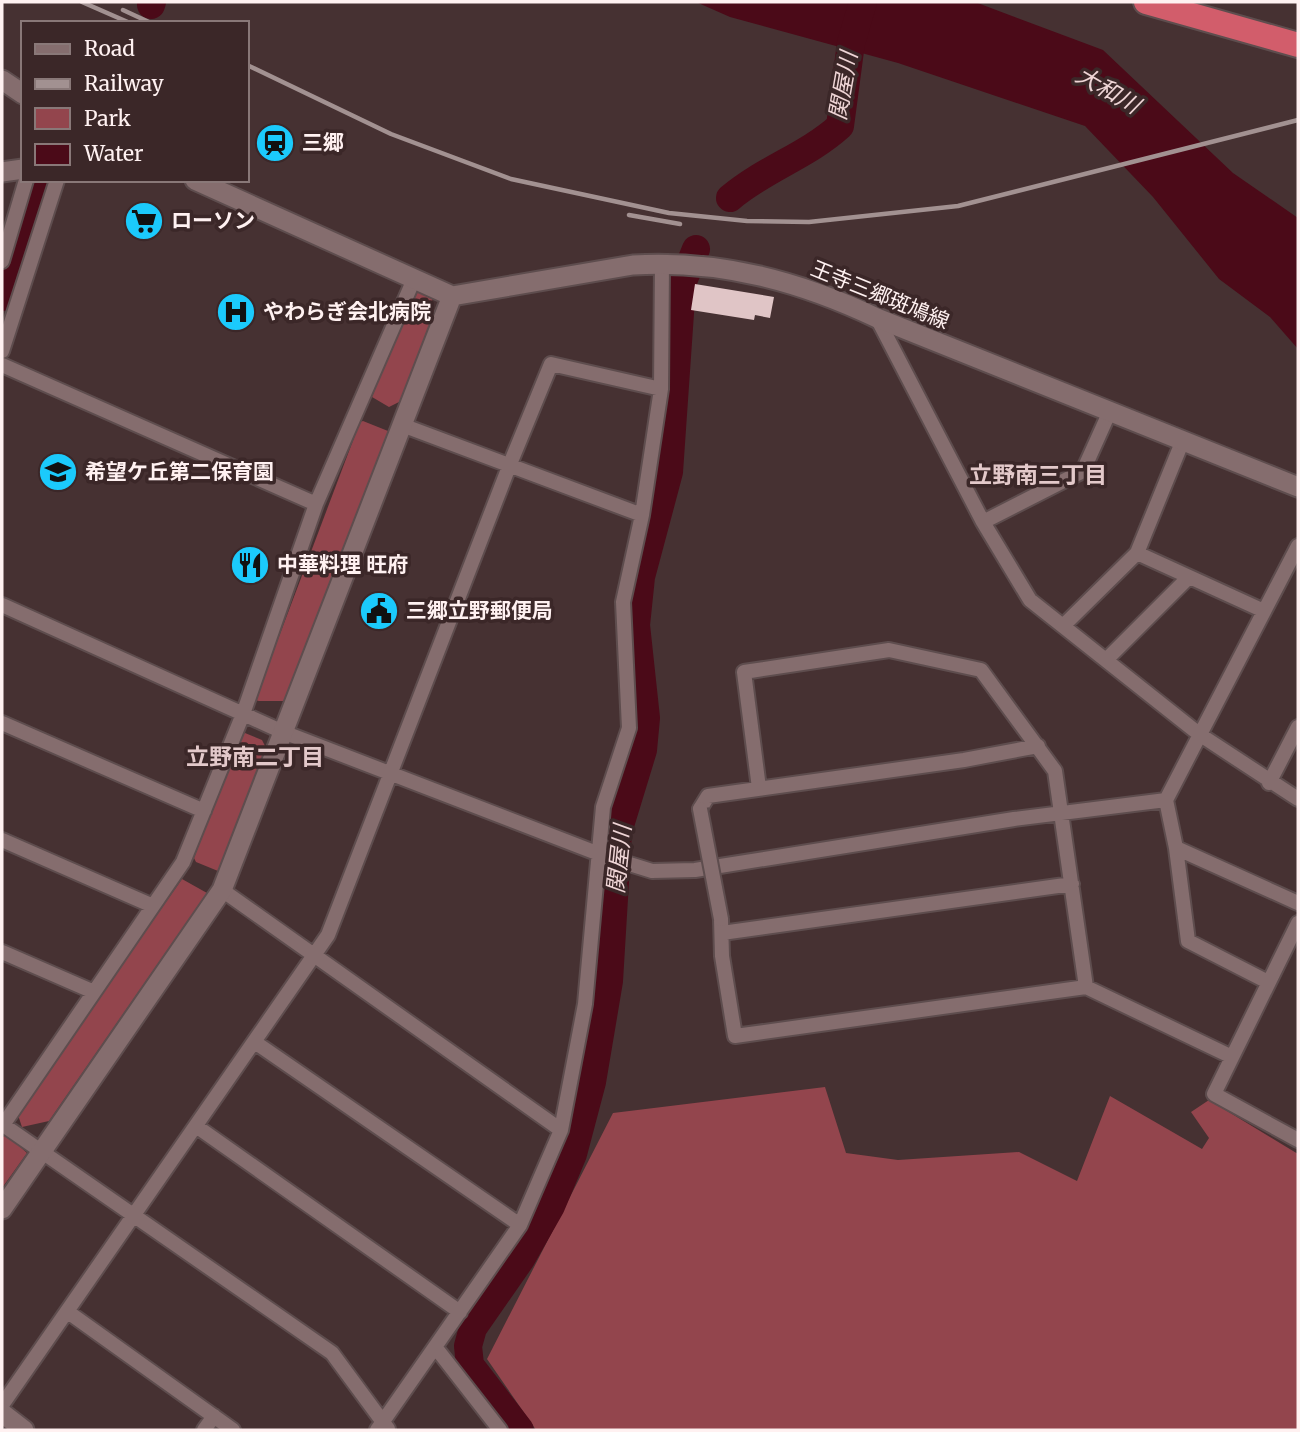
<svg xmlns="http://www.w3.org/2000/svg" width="1300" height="1432" viewBox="0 0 1300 1432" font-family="Merriweather,'Noto Sans JP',serif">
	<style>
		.green { fill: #93454d }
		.water { fill: #4b0a18 }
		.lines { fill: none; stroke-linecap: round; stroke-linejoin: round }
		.river { stroke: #4b0a18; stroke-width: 28 }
		.building { fill: #e0c5c6 }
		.street-casing { stroke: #5e4d4e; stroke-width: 18 }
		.secondary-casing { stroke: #5e4d4e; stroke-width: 23 }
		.highway-casing { stroke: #5e4d4e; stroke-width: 28 }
		.street { stroke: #856d6e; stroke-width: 14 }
		.secondary { stroke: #856d6e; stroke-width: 19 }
		.highway { stroke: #d25d6b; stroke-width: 24 }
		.rail { stroke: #a29191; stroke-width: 4.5 }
		.street-bridge-casing { stroke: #5e4d4e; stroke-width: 18; stroke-linecap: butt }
		.street-bridge { stroke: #856d6e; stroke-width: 14 }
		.labels { text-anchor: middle; stroke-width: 7; stroke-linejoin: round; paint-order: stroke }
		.poi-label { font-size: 21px; font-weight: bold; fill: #fff1f1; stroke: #3b2728; text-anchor: start }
		.street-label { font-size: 21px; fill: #fff1f1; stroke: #3b2728 }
		.water-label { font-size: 23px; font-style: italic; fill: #efd5d6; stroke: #3b2728 }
		.neighbourhood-label { font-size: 23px; font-weight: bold; fill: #e3c9ca; stroke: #3b2728 }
	</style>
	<rect width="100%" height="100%" fill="#463132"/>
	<path class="green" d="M413 288 432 299 434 318 401 401 389 407 372 397Z
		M363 421 388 431V437L285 701H259L255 700 360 422Z
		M245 733 262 740 266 748 221 869 218 871 196 862 194 858 239 737Z
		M182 879 207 893 49 1121 22 1127 17 1112Z
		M825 1087 846 1153 898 1160 1019 1152 1077 1181 1110 1096 1202 1149 1209 1138 1191 1112 1209 1100 1298 1154V1430H536L487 1359 613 1113Z
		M7 1135 27 1153 2 1188V1137Z"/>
	<path class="water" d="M696 2H975L1103 50 1233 173 1298 218V349L1270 317 1219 279 1153 197 1085 126 898 63 730 17Z"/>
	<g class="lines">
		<path class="river" d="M151 5 152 2
			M730 198C764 169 807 156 840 126L851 43 863 2
			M2 297 40 180
			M520 1430 470 1365 468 1346 473 1328 521 1259 551 1206 573 1154 592 1082 609 981 618 832 643 750 646 718 636 625 641 577 669 472 682 284 696 249"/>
	</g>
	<path class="building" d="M695 284 774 297 770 318 755 315 754 320 691 310Z
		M369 596 397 607 388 628 361 618Z"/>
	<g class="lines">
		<g class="street-casing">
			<path id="street" d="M2 261 26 180
				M877 318 983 522 1030 600 1199 734 1298 799
				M2 351 57 180
				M2 365 316 504
				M402 425 642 515
				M983 522 1083 471 1110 411
				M1137 553 1264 611
				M2 605 283 732 607 857 652 871 695 870 1014 819 1166 800
				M1063 626 1137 553 1183 440
				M1106 660 1189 577
				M2 723 204 811
				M1269 783 1298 727
				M759 788 744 672 889 650 981 670 1055 771 1086 987
				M700 809 708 796 964 760 1038 746
				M2 840 153 906
				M1176 848 1298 903
				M222 890 561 1130
				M721 919 722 956 735 1036 1086 987 1230 1056
				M1298 923 1214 1094 1298 1140
				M722 933 1072 884
				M2 952 94 992
				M1268 982 1188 941 1176 848 1166 800 1298 546
				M256 1043 520 1225
				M2 1124 332 1353 388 1429
				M3 1125 183 862 243 714 316 504 414 279
				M196 1126 460 1312
				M68 1312 233 1430
				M436 1348 500 1430
				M2 1405 328 935 510 464 551 364 661 389
				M204 1430 214 1416
				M377 1430 520 1225 561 1130 585 1004 603 807 629 728 623 602 642 515 661 389 662 263"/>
		</g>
		<g class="secondary-casing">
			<path id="secondary" d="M2 80 23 94
				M2 172 23 169
				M195 180 452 296 633 265C721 260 799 281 877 318L1298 487
				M2 1209 222 890 452 296
				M2 1413 24 1430"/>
		</g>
		<g class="highway-casing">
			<path id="highway" d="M1146 2 1298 45"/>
		</g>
		<use href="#street" class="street"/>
		<use href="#secondary" class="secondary"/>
		<use href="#highway" class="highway"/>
		<path class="rail" d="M82 2 130 23
			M123 10 151 23
			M247 65 391 134 511 179 669 213 747 221 809 222 958 206 1298 120
			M629 215 680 224"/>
		<g class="street-bridge-casing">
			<path id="street-bridge" d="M700 809 721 919"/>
		</g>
		<use href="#street-bridge" class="street-bridge"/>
	</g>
	<defs>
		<g id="station-disc" transform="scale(2.0125)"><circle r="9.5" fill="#1bcafc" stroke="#3b2728"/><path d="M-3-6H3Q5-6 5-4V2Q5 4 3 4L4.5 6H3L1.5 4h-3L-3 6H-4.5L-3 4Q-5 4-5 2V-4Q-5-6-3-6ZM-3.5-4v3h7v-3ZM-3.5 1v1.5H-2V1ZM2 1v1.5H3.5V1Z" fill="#111"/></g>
		<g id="supermarket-disc" transform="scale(2.0125)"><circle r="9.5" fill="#1bcafc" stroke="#3b2728"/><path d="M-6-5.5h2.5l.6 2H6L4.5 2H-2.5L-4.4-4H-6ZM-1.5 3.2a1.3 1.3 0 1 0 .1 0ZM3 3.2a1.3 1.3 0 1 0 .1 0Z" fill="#111"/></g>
		<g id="hospital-disc" transform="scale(2.0125)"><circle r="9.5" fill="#1bcafc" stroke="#3b2728"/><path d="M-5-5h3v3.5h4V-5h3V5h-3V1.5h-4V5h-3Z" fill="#111"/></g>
		<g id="school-disc" transform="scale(2.0125)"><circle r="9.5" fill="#1bcafc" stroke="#3b2728"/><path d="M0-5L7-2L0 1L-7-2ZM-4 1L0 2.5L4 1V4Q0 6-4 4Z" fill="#111"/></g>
		<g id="restaurant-disc" transform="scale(2.0125)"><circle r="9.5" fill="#1bcafc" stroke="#3b2728"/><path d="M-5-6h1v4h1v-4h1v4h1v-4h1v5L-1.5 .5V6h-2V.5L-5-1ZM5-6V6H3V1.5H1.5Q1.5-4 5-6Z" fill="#111"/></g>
		<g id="civic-disc" transform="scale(2.0125)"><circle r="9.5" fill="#1bcafc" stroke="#3b2728"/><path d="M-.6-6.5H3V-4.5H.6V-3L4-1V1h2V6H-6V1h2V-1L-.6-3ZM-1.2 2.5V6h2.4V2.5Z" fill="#111"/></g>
	</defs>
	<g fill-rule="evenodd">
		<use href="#station-disc" x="275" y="143"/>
		<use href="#supermarket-disc" x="144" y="221"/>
		<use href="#hospital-disc" x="236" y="312"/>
		<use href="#school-disc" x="58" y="472"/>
		<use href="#restaurant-disc" x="250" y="565"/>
		<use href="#civic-disc" x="379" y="611"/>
	</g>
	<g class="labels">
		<g class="poi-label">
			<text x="302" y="150">三郷</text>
			<text x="171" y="228">ローソン</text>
			<text x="263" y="319">やわらぎ会北病院</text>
			<text x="85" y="479">希望ケ丘第二保育園</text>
			<text x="277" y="572">中華料理 旺府</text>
			<text x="406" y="618">三郷立野郵便局</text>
		</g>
		<g class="street-label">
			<text transform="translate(880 295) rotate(22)" y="7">王寺三郷斑鳩線</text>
		</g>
		<g class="water-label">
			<text transform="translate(843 86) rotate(-80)" y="8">関屋川</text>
			<text transform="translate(1108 90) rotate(30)" y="8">大和川</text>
			<text transform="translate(619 859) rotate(-84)" y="8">関屋川</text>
		</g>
		<g class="neighbourhood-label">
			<text x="1038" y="483">立野南三丁目</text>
			<text x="255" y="765">立野南二丁目</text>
		</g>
	</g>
	<rect width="1300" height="1432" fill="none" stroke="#fff1f1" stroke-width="7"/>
	<rect x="21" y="21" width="228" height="161" fill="#3b2728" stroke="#897878" stroke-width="2"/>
	<rect x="35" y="44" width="35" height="10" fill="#856d6e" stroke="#897878" stroke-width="2"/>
	<text x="84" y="56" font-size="21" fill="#fff1f1">Road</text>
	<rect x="35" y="79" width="35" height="10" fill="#a29191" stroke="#897878" stroke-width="2"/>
	<text x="84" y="91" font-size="21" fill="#fff1f1">Railway</text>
	<rect x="35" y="108" width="35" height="21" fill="#93454d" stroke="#897878" stroke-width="2"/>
	<text x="84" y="126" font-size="21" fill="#fff1f1">Park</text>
	<rect x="35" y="144" width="35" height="21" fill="#4b0a18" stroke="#897878" stroke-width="2"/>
	<text x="84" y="161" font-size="21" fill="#fff1f1">Water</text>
</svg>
